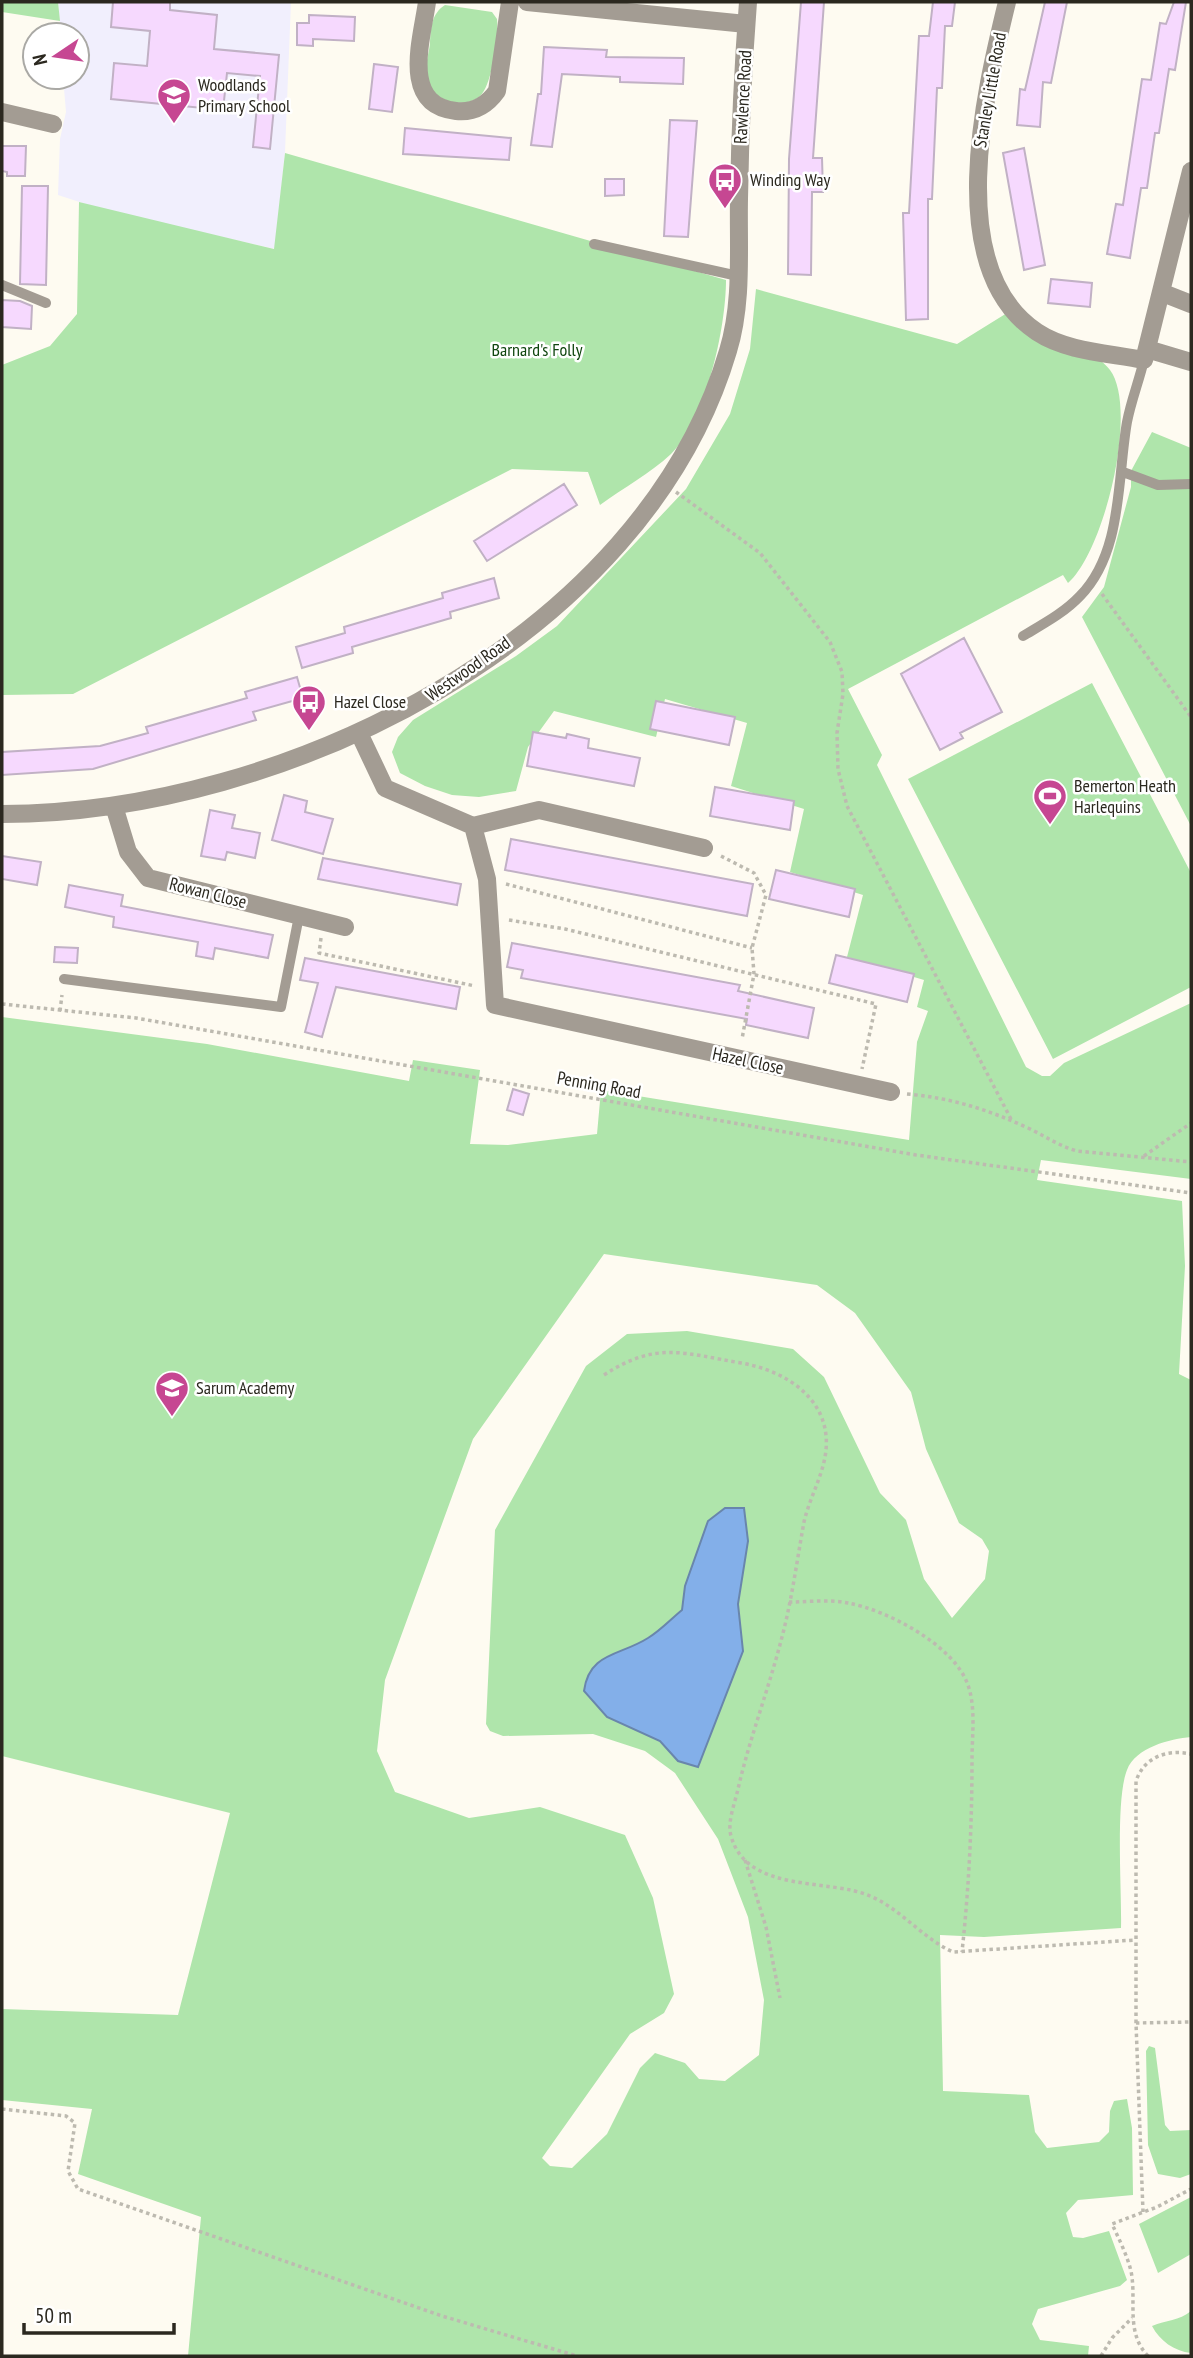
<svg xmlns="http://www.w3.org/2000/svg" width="1193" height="2358" viewBox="0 0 1193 2358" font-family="'PT Sans Narrow',sans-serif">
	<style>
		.education { fill: #f1effd }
		.green { fill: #afe5ab; fill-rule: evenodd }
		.water { fill: #83afe9; stroke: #6986ac; stroke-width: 2 }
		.building { fill: #f6d9fe; stroke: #c1b1c5; stroke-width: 2 }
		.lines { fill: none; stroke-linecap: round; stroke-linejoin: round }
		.path { stroke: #bdbab0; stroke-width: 3.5; stroke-dasharray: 3.5 3.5; stroke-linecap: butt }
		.lane { stroke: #a39c93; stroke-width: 10 }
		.street { stroke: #a39c93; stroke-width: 18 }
		.labels { text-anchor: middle; stroke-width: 5; stroke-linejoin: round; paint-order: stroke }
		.poi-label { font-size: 18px; fill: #2b281f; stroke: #fff; text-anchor: start }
		.street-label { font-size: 18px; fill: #2b281f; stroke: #fff }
		.park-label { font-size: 18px; fill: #10460f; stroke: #fff }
	</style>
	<rect width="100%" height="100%" fill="#fefbf1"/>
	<path class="education" d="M58 2H291L285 152 275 249 107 211 58 195 60 139 66 112 63 77H77V35H61Z"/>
	<path class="green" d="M2 2H58L60 21 2 12Z
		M445 5 492 12 497 19C499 34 492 86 480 96 462 111 428 100 426 75 425 65 429 53 430 43 431 28 431 14 445 5Z
		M285 153 726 280C726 328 706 420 671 454 651 473 623 488 600 505L588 472 512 469 73 694 2 695V365L50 346 77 314 79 202 274 249Z
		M756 289 957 344 1007 313C1031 324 1097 351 1110 370 1139 409 1104 552 1068 583L1063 575 848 689 882 755 877 765 1026 1067 1042 1076H1050L1064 1063 1191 1003V1179L1041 1160 1037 1180 1182 1201 1185 1266 1179 1374 1191 1380V1737C1170 1739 1136 1747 1127 1770 1115 1800 1122 1892 1121 1928L984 1937 940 1935 943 2091 1029 2095 1035 2132 1047 2148 1099 2142 1109 2132 1110 2111 1114 2101 1127 2099 1132 2128 1133 2195 1078 2200 1066 2213 1073 2237 1083 2238 1109 2231 1127 2280 1120 2286 1038 2309 1032 2324 1040 2340 1089 2346 1088 2356H188L201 2217 78 2174 92 2109 2 2100V2009L178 2015 230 1813 2 1756V1017L207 1044 409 1081 413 1060 480 1070 470 1144 508 1145 597 1134 601 1090 909 1140 917 1042 928 1011 917 1007 924 980 847 957 863 895 790 872 804 809 731 786 747 723 665 699 656 737 554 711 528 747 516 791 479 797 452 795 425 786 400 773 392 752 398 737 413 720 516 656 557 626 686 489 730 414 750 349ZM604 1254 817 1285 855 1313 911 1392 926 1449 959 1523 982 1539 989 1551 985 1579 952 1618 924 1579 906 1520 880 1493 824 1377 793 1349 687 1331 627 1334 586 1366 495 1530 486 1724 490 1731 503 1736 593 1734 645 1751 675 1773 718 1839 748 1917 764 2000 759 2055 725 2081 699 2079 685 2063 655 2053 640 2068 607 2134 572 2168 550 2166 542 2158 630 2034 664 2013 674 1994 653 1898 625 1835 540 1807 469 1818 395 1792 377 1751 385 1680 473 1439Z
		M1152 432 1191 448V826L1082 617 1104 587 1131 487V471Z
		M1092 683 1191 873V987L1053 1059 908 779Z
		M1149 2046 1155 2048 1165 2125 1170 2131 1191 2130V2174L1180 2178 1158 2174 1148 2145 1146 2051Z
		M1191 2197V2254L1158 2273 1139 2224Z
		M1191 2311V2353C1174 2351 1160 2341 1152 2326 1166 2320 1179 2321 1191 2311Z"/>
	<path class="water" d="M725 1508H744L748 1541 738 1604 743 1651 698 1767 678 1761 660 1741 607 1717 584 1691C589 1652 620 1656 648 1638 660 1631 671 1619 682 1610L685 1586 708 1521Z"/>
	<path class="building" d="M113 2H170V10L217 15 214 49 279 55 270 149 253 147 260 76 227 73 223 110 111 99 114 63 147 66 150 31 111 27Z
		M801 2H824L813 158H822L823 192H812L811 275 788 274 789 159Z
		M933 2H955L952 26H945L942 88H937L932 199H928V319L906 320 903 213H909L919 36H929Z
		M1045 2H1067L1051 83 1043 82 1040 127 1017 125 1020 89 1025 90Z
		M1174 2H1186L1175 70 1169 69 1159 133H1155L1147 188H1141L1130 258 1107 254 1116 204 1123 205 1142 79 1151 80 1160 23 1166 24Z
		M309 15 355 17 354 41 313 39V46L297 45V23H309Z
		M544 47 607 50 606 57 684 58 683 84 620 82V77L562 74 552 147 531 145 538 94H541Z
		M374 64 398 67 392 112 369 109Z
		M670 120 697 121 688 237 664 236Z
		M405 128 511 138 509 160 403 154Z
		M2 146H26L25 176H7V172L2 171Z
		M1024 148 1045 265 1024 270 1003 153Z
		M605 179H624V195L605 196Z
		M22 186H48L46 285 20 284Z
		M1051 279 1092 283 1090 307 1048 303Z
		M2 300 20 301 32 306 31 329 2 327Z
		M564 484 577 505 487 561 474 541Z
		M494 578 499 598 450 612 451 618 352 647 353 653 302 668 296 647 345 633 344 627 443 598 442 593Z
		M964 638 1002 712 960 733 963 738 940 750 901 674Z
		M297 677 303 698 253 712 256 720 93 769 2 775V752L100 746 148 733 146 727 247 698 245 692Z
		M656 701 735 717 729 745 650 729Z
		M533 732 566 738 567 734 589 739 588 748 640 758 634 786 527 766Z
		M715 787 794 801 790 830 710 816Z
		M284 795 307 801 305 812 333 819 323 854 272 840Z
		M210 810 235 815 232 828 260 833 255 858 227 852 225 860 201 856Z
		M511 839 753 884 747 916 505 870Z
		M2 856 41 862 37 885 2 879Z
		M323 858 461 884 457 905 318 879Z
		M776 870 855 889 849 917 769 899Z
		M69 885 123 895 121 906 273 935 268 958 215 948 213 959 196 956 198 942 113 927 114 917 65 907Z
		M512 943 740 985 738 991 814 1008 808 1038 746 1025 747 1019 521 978 523 970 507 967Z
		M55 947 78 948 77 963 54 962Z
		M836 955 914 974 907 1002 829 983Z
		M305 958 460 987 456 1009 336 987 322 1037 305 1032 318 983 300 980Z
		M513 1089 529 1094 523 1115 507 1110Z"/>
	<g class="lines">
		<path class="path" d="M676 492 760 553 830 642 842 672 843 694 837 733 838 769 847 806 1012 1121
			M1102 594 1191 717
			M721 856 754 873 766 895 752 948 754 974 742 1039
			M506 884 752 948
			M509 920 565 929 876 1004 862 1069
			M321 938 319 953 475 986
			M2 1004 136 1018 916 1155 1191 1193
			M60 1011 62 995
			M907 1094C951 1098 987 1109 1028 1128 1045 1136 1059 1146 1077 1151L1191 1162
			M1144 1156 1191 1123
			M604 1375C656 1341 683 1353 741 1363 788 1371 835 1402 825 1457 821 1479 809 1500 804 1522 797 1560 792 1599 782 1637 769 1688 750 1737 738 1789 735 1803 727 1822 731 1836 747 1894 830 1878 870 1896 901 1909 922 1938 953 1952L1135 1940
			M789 1602C808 1602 830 1599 848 1603 887 1610 954 1645 968 1685 976 1708 972 1736 972 1759 972 1824 969 1887 962 1952
			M745 1860 766 1927 780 1998
			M1136 2023V1781C1144 1757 1167 1749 1191 1754
			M2 2109 66 2116 75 2123 68 2171 78 2189 442 2316 577 2356
			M1143 2212 1136 2023 1191 2022
			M1101 2356 1112 2338 1132 2318
			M1148 2356C1125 2332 1137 2301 1131 2271 1127 2255 1119 2239 1112 2224L1157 2207 1191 2189"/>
		<path class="lane" d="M594 244 738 276
			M2 285 46 303
			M1123 472 1158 485 1191 484
			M1023 636C1043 624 1064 613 1080 596 1123 552 1117 479 1127 422 1131 401 1139 381 1144 360
			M64 979 281 1007 299 916"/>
		<path class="street" d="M427 2C422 39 400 105 456 111 474 113 487 105 497 91L510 2
			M527 2 746 24
			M1007 2C985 92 942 269 1037 332 1067 352 1110 353 1144 360L1191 171
			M2 112 53 124
			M1163 293 1191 304
			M1147 349 1191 362
			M359 733 385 788 473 826 539 810 704 848
			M114 806 128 852 148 878 345 927
			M2 814C284 814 643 638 728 351 743 302 738 249 739 199 740 133 743 67 748 2
			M473 826 487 879 495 1005 891 1092"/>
	</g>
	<defs>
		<g id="school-pin" transform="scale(1.75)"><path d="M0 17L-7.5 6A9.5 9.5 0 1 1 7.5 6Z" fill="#c64792" stroke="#fff"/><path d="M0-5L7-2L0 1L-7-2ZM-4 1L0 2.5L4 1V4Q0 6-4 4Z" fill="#fff"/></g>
		<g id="bus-pin" transform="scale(1.75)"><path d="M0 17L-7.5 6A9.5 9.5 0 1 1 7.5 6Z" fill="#c64792" stroke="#fff"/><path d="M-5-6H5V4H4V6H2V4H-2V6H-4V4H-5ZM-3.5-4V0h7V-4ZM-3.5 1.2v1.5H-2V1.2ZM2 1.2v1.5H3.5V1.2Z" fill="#fff"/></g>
		<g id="stadium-pin" transform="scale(1.75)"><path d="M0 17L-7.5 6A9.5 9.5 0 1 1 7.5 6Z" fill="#c64792" stroke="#fff"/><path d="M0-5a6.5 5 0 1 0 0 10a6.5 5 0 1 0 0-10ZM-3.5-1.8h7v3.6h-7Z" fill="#fff"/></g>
	</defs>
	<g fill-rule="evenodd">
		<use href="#school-pin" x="174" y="95"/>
		<use href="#bus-pin" x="725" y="180"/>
		<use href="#bus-pin" x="309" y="702"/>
		<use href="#stadium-pin" x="1050" y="796"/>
		<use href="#school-pin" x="172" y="1388"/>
	</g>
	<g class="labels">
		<g class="poi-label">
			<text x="198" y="91">Woodlands<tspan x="198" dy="21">Primary School</tspan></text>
			<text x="750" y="186">Winding Way</text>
			<text x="334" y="708">Hazel Close</text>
			<text x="1074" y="792">Bemerton Heath<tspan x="1074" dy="21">Harlequins</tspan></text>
			<text x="196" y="1394">Sarum Academy</text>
		</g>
		<g class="street-label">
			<text transform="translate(990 90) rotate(-80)" y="6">Stanley Little Road</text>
			<text transform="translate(743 97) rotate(-87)" y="6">Rawlence Road</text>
			<text transform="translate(468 669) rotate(-35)" y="6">Westwood Road</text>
			<text transform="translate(208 893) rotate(14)" y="6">Rowan Close</text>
			<text transform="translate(748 1061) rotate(12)" y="6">Hazel Close</text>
			<text transform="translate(599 1085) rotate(10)" y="6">Penning Road</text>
		</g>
		<g class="park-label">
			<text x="537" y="356">Barnard's Folly</text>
		</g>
	</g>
	<rect width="1193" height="2358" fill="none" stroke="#2b281f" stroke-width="7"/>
	<g transform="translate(56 56) rotate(257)"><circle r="33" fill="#ffffff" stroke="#aaa9a5" stroke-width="2"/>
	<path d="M0-5L12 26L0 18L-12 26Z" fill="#c64792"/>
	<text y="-10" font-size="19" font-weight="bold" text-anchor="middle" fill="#2b281f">N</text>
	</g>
	<path d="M24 2323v10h150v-10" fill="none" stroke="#2b281f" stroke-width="3.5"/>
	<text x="35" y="2323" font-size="21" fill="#2b281f" stroke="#ffffff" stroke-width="5" paint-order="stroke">50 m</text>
</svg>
